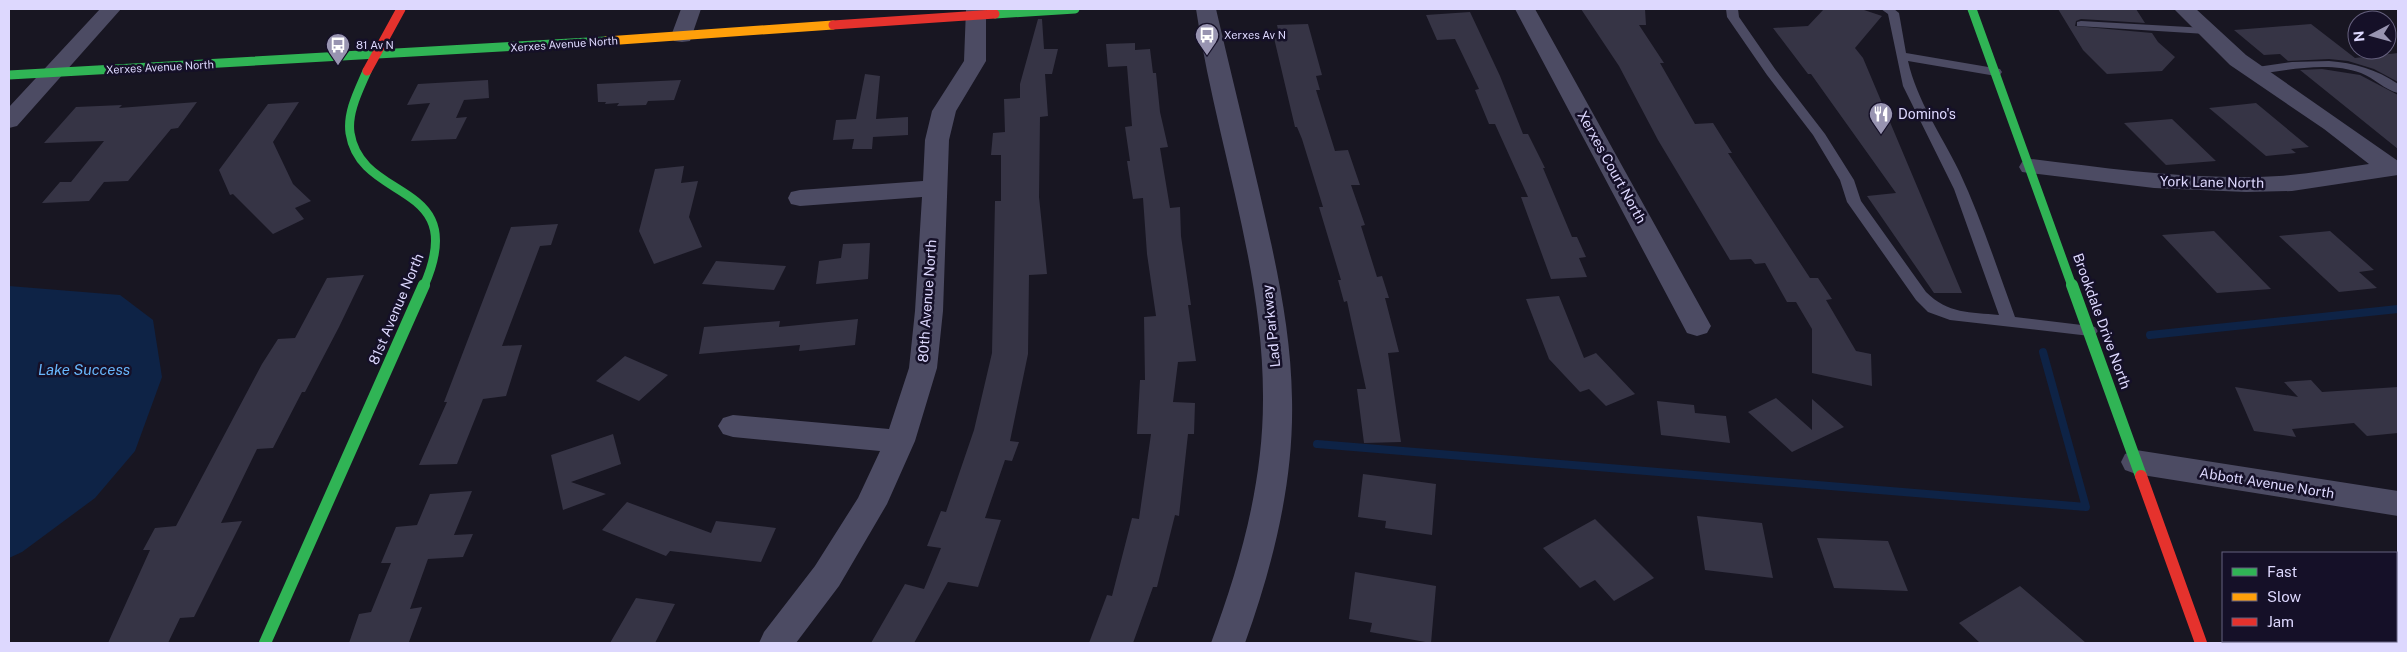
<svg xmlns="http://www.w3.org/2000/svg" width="2407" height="652" viewBox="0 0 2407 652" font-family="'Public Sans',sans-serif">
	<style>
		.water { fill: #0e2346 }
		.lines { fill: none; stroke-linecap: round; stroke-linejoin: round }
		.stream { stroke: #0e2346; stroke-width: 8 }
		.building { fill: #363445 }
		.lane { fill: #4c4b63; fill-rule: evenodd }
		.street { fill: #4c4b63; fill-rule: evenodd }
		.fast-far1 { stroke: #30b455; stroke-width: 9 }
		.fast { stroke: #30b455; stroke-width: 12 }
		.slow { stroke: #ff9f0a; stroke-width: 9 }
		.jam-far1 { stroke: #e5322d; stroke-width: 9 }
		.jam { stroke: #e5322d; stroke-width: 12 }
		.labels { text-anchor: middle; stroke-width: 5; stroke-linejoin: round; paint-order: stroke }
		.far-poi-label { font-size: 11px; fill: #ddd8fe; stroke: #151028; text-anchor: start }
		.far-street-label { font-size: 11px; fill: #ddd8fe; stroke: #151028 }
		.poi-label { font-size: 14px; fill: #ddd8fe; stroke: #151028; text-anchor: start }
		.street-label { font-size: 14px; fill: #ddd8fe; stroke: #151028 }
		.water-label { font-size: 15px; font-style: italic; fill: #68b7fc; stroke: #151028 }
	</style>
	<rect width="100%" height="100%" fill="#181622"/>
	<path class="water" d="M9 286 120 295 153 320 162 377 135 451 95 498 22 552 9 558Z"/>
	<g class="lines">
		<path class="stream" d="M2150 335 2398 309
			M1317 444 2086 507 2043 352"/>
	</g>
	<path class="building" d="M1581 9H1645L1646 25H1639L1664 63H1660L1695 124 1713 123 1732 153H1728L1810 278H1818L1832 299 1826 300 1856 351 1871 354 1872 386 1812 373V329L1796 302H1787L1765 263 1755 264 1751 259 1730 260 1658 140 1619 66Z
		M1824 9H1861L1882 16 1855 48 1863 58 1962 293H1934L1867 196 1896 193 1811 74H1808L1773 28 1808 26Z
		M2058 9H2136L2145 23 2081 19 2076 21 2075 26 2152 33 2158 42 2175 57 2162 71 2107 74 2083 50Z
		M1470 12 1500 76 1523 134H1528L1545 168H1543L1572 237H1577L1586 257 1579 258 1587 277 1551 279 1521 197H1528L1495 124H1489L1475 90 1479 89 1455 39 1437 40 1426 15Z
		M1038 19H1042L1044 49H1058L1052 74H1045L1048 116 1040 117 1039 197 1047 274 1029 275 1028 354 1010 441 1019 442 1012 461 1005 460 985 518 1001 520 978 587 948 582 914 643H871L905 584 924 589 941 548 927 546 941 511 946 512 974 430 992 353 995 201H1001V155H991L993 133 1005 132 1004 99 1020 98V84Z
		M1308 24 1322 75 1316 76 1320 90H1316L1335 151 1348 150 1360 185H1351L1365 225 1361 226 1377 277 1382 276 1389 298H1385L1399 352 1388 353 1401 442 1364 443 1357 389H1366L1347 301 1344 302 1338 280H1341L1319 207H1323L1302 139 1297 127H1295L1274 38H1280L1277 25Z
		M2311 24 2355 58 2398 53V82L2374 69 2348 61 2329 59 2288 61 2280 54 2264 55 2234 30Z
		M1135 43V50L1150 49 1153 73H1156L1160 112 1168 147 1160 148 1170 208 1180 207 1181 236 1191 305H1188L1196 361 1178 362 1173 402 1195 403 1194 434H1188L1179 516 1175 515 1157 587H1153L1133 643H1089L1107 595 1112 596 1132 518 1139 519 1151 434H1137L1140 380H1145L1144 317 1156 316 1147 254 1143 198 1133 199 1127 161H1130L1125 127 1132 126 1127 66 1108 67 1106 44Z
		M2322 69 2360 75 2398 95V149L2300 70Z
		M865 74 880 76 876 119 908 117V135L873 137 872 149H852L854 139 833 140 836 120 856 119Z
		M488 80 489 98 464 100 456 118 467 117 456 139 411 141 430 103 407 105 418 84Z
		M681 80 674 100 648 101 646 105 617 106 619 103 605 104 606 102H598L597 84Z
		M197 102 178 128 171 129 128 181 104 182 89 201 42 203 60 182H71L104 141 44 143 76 107 122 105 119 108Z
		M299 102 273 142 293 184 311 201 295 208 304 219 273 234 233 194 230 195 219 170 268 104Z
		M2256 103 2309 147 2291 149 2296 153 2266 156 2209 108Z
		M2172 119 2216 161 2166 165 2124 123Z
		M684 166 681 183 698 181 689 217 702 247 654 264 639 231 655 169Z
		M558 224 551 245 540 246 502 346 522 345 506 396 483 399 457 464 419 465 447 402H444L511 227Z
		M2214 231 2271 289 2217 293 2162 235Z
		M2330 231 2374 270 2359 272 2377 288 2339 292 2279 236Z
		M870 243 868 279 816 284 819 261 841 258 843 244Z
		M716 261 786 266 774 290 702 284Z
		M364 275 339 327 305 392H302L273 448 257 449 221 523 242 521 194 617 180 618 168 643H108L150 550H143L155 528 176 526 262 364 278 339 295 338 327 278Z
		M1559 296 1584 358 1596 353 1635 394 1606 406 1589 389 1580 392 1549 359 1526 299Z
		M858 319 855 345 799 351 800 345 699 354 704 327 780 321 779 327Z
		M625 356 668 375 639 401 596 381Z
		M2311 380 2322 392 2398 387V433L2367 436 2354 423 2292 429 2296 437 2254 431 2235 387 2298 397 2284 382Z
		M1776 398 1812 430V399L1844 427 1792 452 1748 412Z
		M1657 401 1694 405 1695 413 1726 416 1730 443 1661 435Z
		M613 434 621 464 571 482 606 494 563 510 551 455Z
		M1363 474 1436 484 1432 535 1385 528 1386 521 1358 517Z
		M472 491 454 535 473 534 463 557 428 559 410 609 422 607 409 642 349 643 359 614 371 612 391 563H381L396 527 417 525 430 494Z
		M627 502 711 533 716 521 776 528 761 562 670 551 666 556 602 530Z
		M1697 516 1762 523 1773 578 1705 570Z
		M1595 519 1654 578 1614 601 1595 580 1580 588 1543 548Z
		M1817 538 1888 541 1908 591 1834 588Z
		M1355 572 1436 586 1431 643 1370 632 1372 623 1349 619Z
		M2020 586 2086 643H1980L1959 623Z
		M636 598 675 604 655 643H610Z"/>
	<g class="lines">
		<path class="lane" d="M1726 9H1738L1739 17 1775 69 1825 134 1854 180 1861 201 1926 292C1948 314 1970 312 1999 315L1954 189 1903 86 1888 14 1881 9H1894L1899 13 1906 53 2000 69 2002 72 2000 75 1996 76 1908 61C1917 101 1941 134 1959 171 1981 218 1997 268 2015 317L2090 326 2095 327 2098 331 2095 335 2090 336 1950 320 1928 312 1916 300 1847 202 1840 180 1813 135 1767 75 1727 17Z
			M2081 21 2206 28 2212 31 2206 34 2077 26V22Z
			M2329 61C2354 63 2376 69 2398 84V93C2385 90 2374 78 2361 73 2328 61 2288 70 2254 75L2248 71 2250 68 2292 62Z"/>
		<path class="street" d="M100 9H121L17 126 9 128V107Z
			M681 9H701L690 41 682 42 674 41 671 36Z
			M966 9H986V61L956 111 949 140 943 311 937 368 915 441 887 504 839 586 796 643H759L764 632 815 566 858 498 880 451 733 437 723 434 718 426 723 418 733 415 889 429 909 368 915 311 922 197 800 206 791 204 788 198 791 192 800 190 923 181 925 140 932 111 964 61Z
			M1196 9H1216C1230 69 1245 130 1259 190 1275 259 1291 328 1292 399 1294 482 1273 565 1245 643H1211C1240 565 1263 484 1263 400 1264 267 1215 139 1196 9Z
			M1515 9H1535L1711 326 1707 333 1697 336 1687 333Z
			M2174 9H2196L2246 55 2398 161V175L2292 191 2246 192 2154 188 2022 172 2019 167 2022 162 2031 159C2113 169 2196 181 2279 176 2309 174 2339 168 2369 164L2324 129 2230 65Z
			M2136 450 2398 491V516L2136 474 2125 470 2121 462 2125 454Z"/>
		<path class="fast-far1" d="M1972 9 2072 286
			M995 14 1075 9
			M367 71C359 90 347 112 350 133 361 204 471 179 424 286
			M9 75 606 41"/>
		<path class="fast" d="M2072 285 2141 476
			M265 643 424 285"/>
		<path class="slow" d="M606 41 833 25"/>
		<path class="jam-far1" d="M833 25 995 14
			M367 71 401 9"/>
		<path class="jam" d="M2141 476 2201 643"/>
	</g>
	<defs>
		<g id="bus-pin" transform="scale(1.25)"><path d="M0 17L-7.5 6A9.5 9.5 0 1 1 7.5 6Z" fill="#9894b1" stroke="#151028"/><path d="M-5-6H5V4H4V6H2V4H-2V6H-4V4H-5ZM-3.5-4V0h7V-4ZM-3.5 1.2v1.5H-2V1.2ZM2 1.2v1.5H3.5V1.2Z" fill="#fff"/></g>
		<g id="restaurant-pin" transform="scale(1.25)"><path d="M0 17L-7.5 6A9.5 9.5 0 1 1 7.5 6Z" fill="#9894b1" stroke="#151028"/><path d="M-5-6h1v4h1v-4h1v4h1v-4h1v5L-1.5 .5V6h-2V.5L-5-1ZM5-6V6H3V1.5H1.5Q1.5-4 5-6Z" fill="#fff"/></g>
	</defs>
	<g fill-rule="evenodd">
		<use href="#bus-pin" x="1207" y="35"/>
		<use href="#bus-pin" x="338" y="45"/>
		<use href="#restaurant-pin" x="1881" y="114"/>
	</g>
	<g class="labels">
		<g class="far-poi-label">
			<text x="1224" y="39">Xerxes Av N</text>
			<text x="356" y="49">81 Av N</text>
		</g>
		<g class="far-street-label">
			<text transform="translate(564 44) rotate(-4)" y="4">Xerxes Avenue North</text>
			<text transform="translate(160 67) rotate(-3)" y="4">Xerxes Avenue North</text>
		</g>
		<g class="poi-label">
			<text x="1898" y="119">Domino's</text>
		</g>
		<g class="street-label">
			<text transform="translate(1612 167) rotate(61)" y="5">Xerxes Court North</text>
			<text transform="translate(2212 182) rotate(1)" y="5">York Lane North</text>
			<text transform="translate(927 301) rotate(-86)" y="5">80th Avenue North</text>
			<text transform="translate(396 309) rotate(-67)" y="5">81st Avenue North</text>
			<text transform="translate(2102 321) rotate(70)" y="5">Brookdale Drive North</text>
			<text transform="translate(1271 326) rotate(-96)" y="5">Lad Parkway</text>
			<text transform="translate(2267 483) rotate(9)" y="5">Abbott Avenue North</text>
		</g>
		<g class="water-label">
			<text x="84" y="375">Lake Success</text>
		</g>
	</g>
	<rect width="2407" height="652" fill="none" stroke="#ddd8fe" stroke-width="20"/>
	<rect x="2222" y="552" width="175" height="90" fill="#151028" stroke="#65607e"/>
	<rect x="2232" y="568" width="25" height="8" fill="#30b455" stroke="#65607e"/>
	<text x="2267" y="577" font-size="15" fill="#ddd8fe">Fast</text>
	<rect x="2232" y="593" width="25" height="8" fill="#ff9f0a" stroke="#65607e"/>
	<text x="2267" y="602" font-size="15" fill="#ddd8fe">Slow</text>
	<rect x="2232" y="618" width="25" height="8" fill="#e5322d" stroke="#65607e"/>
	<text x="2267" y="627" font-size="15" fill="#ddd8fe">Jam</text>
	<g transform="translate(2372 35) rotate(264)"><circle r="24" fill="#151028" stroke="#65607e"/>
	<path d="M0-4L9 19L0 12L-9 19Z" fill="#9894b1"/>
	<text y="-8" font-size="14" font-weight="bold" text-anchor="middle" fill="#ddd8fe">N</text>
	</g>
</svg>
